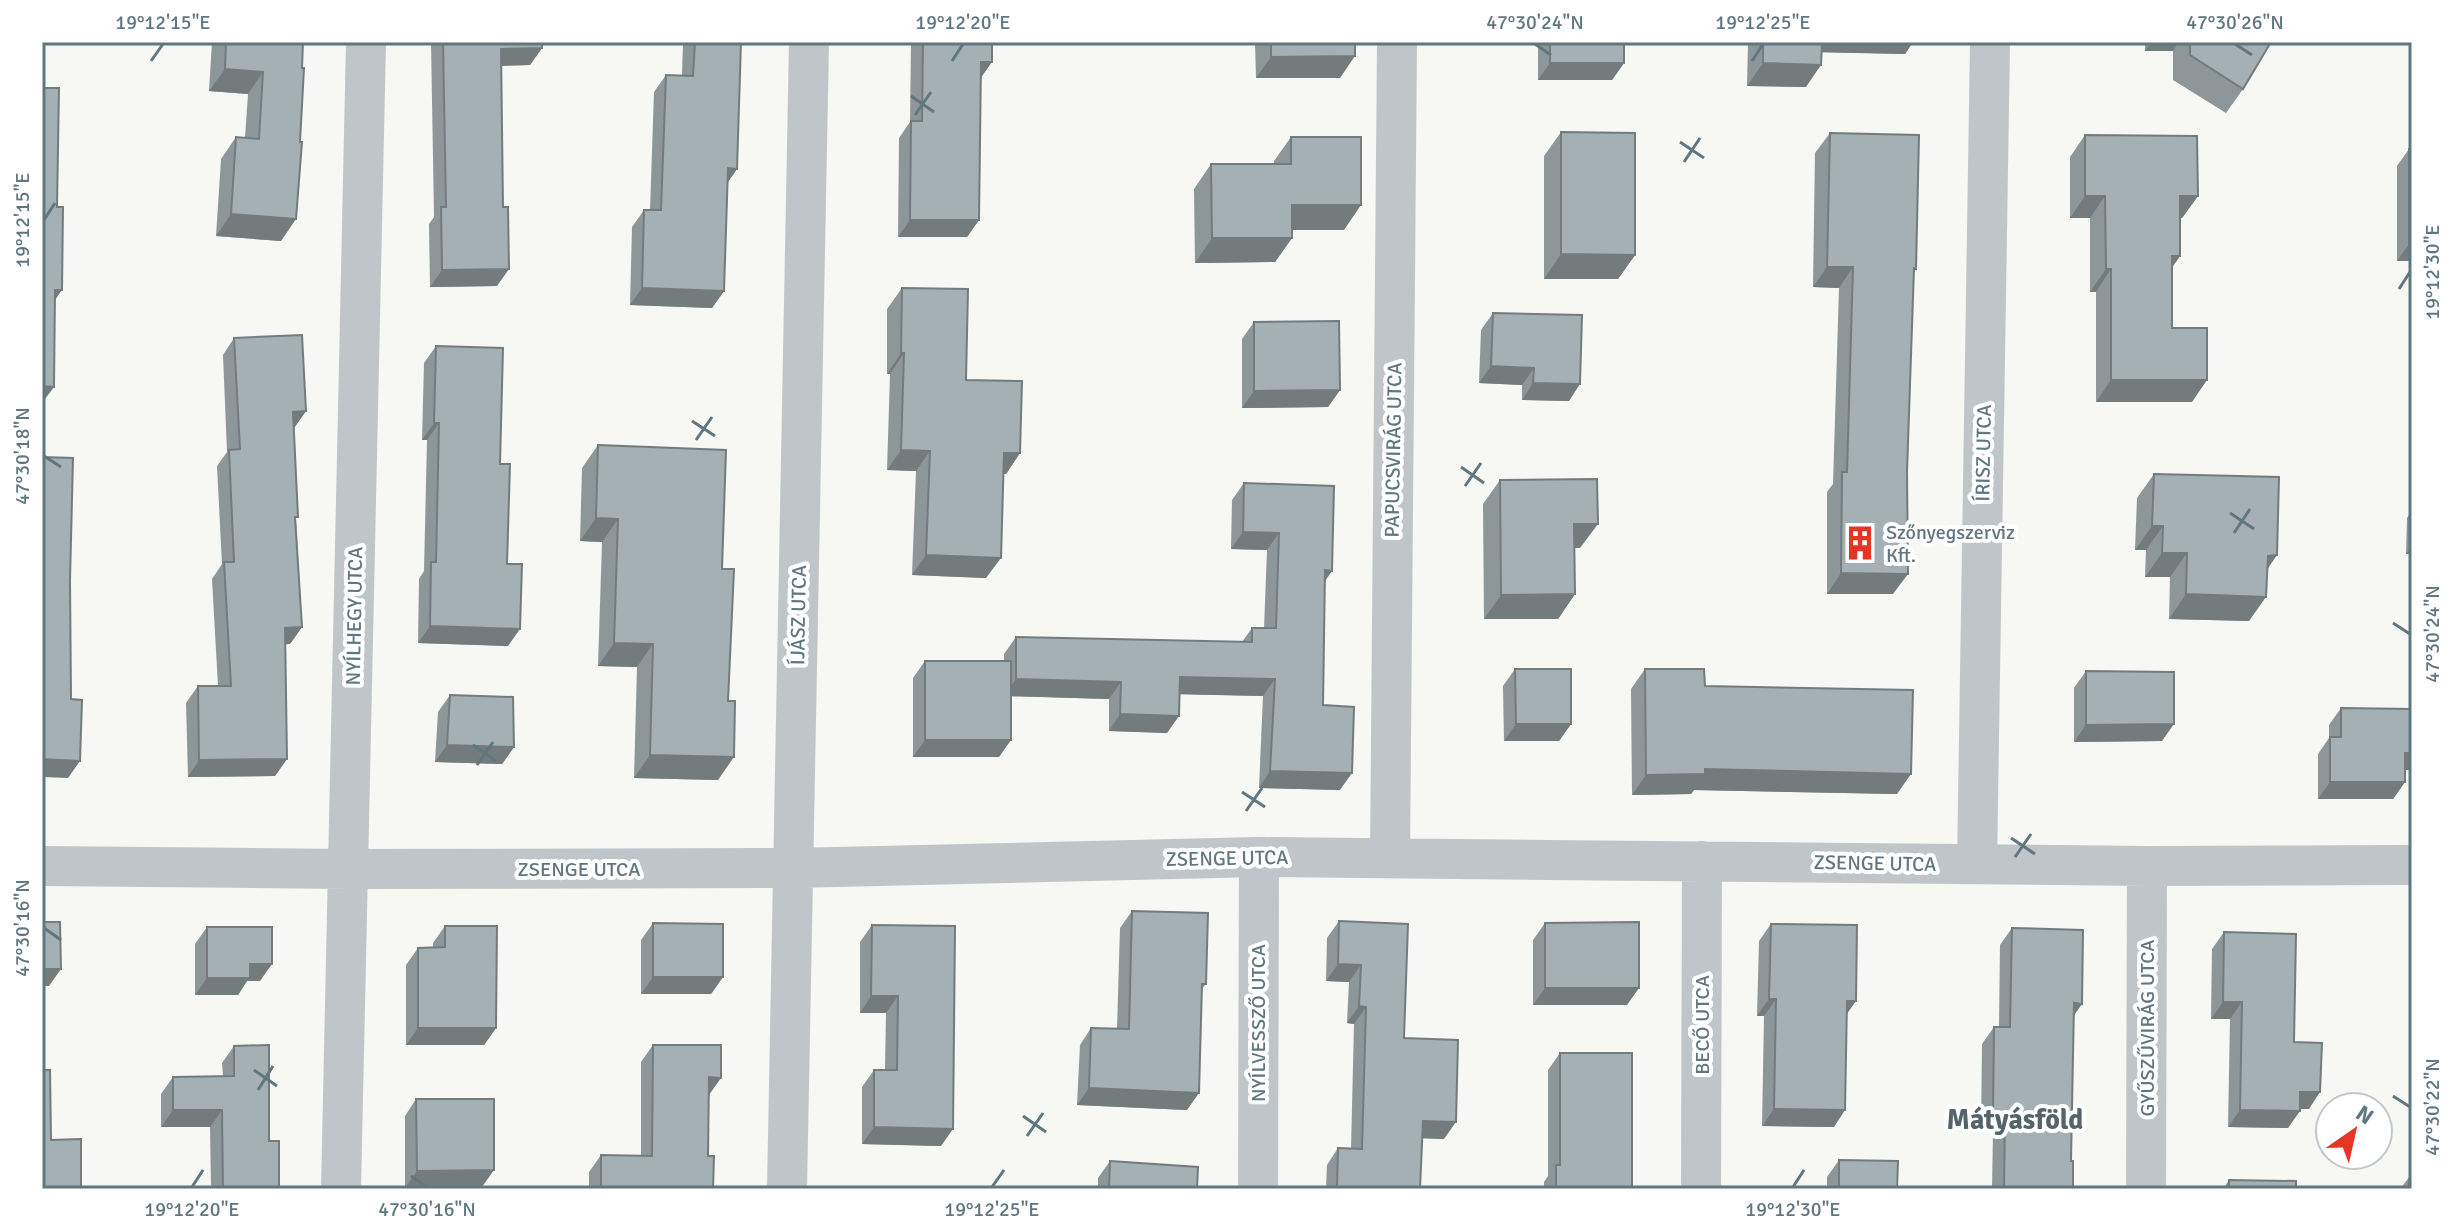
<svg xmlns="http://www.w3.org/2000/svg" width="2454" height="1231" viewBox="0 0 2454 1231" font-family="Signika,sans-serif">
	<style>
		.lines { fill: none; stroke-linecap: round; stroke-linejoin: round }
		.minor { stroke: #bfc5c8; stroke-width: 40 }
		.wall { fill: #8d979a }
		.shaded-wall { fill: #737b7d }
		.building { fill: #a4b0b3; stroke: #737b7d; stroke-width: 2 }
		.ticks { fill: none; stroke: #61777f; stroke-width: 3 }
		.labels { text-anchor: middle; stroke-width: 8; stroke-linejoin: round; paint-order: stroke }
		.street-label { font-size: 20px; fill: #61777f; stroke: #fff }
		.poi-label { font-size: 20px; fill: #61777f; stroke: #fff; text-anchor: start }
		.district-label { font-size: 28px; font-weight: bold; fill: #54646a; stroke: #fff }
		.neatline { fill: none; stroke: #61777f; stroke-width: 3 }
		.ticks-label { font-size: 20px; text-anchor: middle; fill: #61777f }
	</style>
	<rect width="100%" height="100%" fill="#f7f7f4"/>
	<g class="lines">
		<path class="minor" d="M1390 858 1397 42
			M1977 864 1990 42
			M42 866 349 869 793 868 1259 857 2147 866 2412 865
			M341 1189 366 42
			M787 1189 809 42
			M1258 1189 1259 857
			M1701 1189 1702 861
			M2146 1189 2147 866"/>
	</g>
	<path class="wall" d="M212 42H303L281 241 216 236 221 159 236 137 245 138 248 94 209 91Z
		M431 42H542V48L530 65 502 66 497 286 430 287 429 224 434 217Z
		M683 42H741L737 169 728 182 724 291 712 308 630 305 632 227 644 210H650L654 92 666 75H682Z
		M911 42H992L981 78 979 220 967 237H898L899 138 910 122Z
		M1255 42H1355L1340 78H1256Z
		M1538 42H1624V63L1612 80H1538Z
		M1748 42H1913L1905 54 1822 52 1806 87 1747 86Z
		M2145 42H2271L2243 89 2226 113 2173 80V51H2145Z
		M1561 132 1635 255 1618 279H1544V156Z
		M1830 133 1916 269 1914 272 1893 594H1827V492L1833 484 1839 288 1813 287 1815 153Z
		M2085 135 2198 196 2182 218H2180V256L2172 268V328L2192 402H2096V292H2090V218H2070V157Z
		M1291 137 1344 230H1292V238L1275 262 1195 263 1194 189 1211 164H1274V161Z
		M2409 149H2412V261H2397V166Z
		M902 288 1020 453 1006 474H1003L986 578 912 575 916 471 887 470 890 374H887V309Z
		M1493 313 1569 401 1522 400V385L1479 383 1481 330Z
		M1254 322 1340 390 1328 407 1242 408V339Z
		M234 338 306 411 294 428 296 520 302 627 290 644H285L287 759 275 776 188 777 186 703 198 686H218L212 579 222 564 217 466 227 452 223 355Z
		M436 346 500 464 507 564 508 646 418 643 419 579 424 571 427 440H422L424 363Z
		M598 445 722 569 718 780 634 778 637 667 598 666 602 542 580 541 582 468Z
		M2154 474 2267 570 2249 621 2169 619 2170 577H2145L2146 550H2135L2137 498Z
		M1500 480 1580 548H1574L1575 594 1558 619H1484L1483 504Z
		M1244 483 1332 571 1325 580 1323 705 1340 790 1259 788 1263 696 1179 694 1167 733 1109 731V699L1011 696 999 757H913V678L925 661H1004V654L1016 637 1242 642 1252 628H1264L1267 550 1231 549 1232 500Z
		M2412 510V554H2406L2407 518Z
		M1515 669 1571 724 1559 741H1504L1503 686Z
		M1645 669 1705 686 1897 794 1694 790 1691 794 1632 795 1631 689Z
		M2086 671 2162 741 2074 742V688Z
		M450 695 514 747 502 764 435 762 438 712Z
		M2341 708 2405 770V782L2393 799H2318V754L2329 738V725Z
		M1132 911 1206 984 1202 989 1187 1110 1077 1105 1080 1045 1091 1028 1117 1029 1120 928Z
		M1339 921 1404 1038 1444 1139 1422 1138 1420 1189H1326L1327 1165 1338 1148 1351 1149 1354 1024 1347 1023 1349 982 1326 981 1327 938Z
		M653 923 723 977 711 994H641V940Z
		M1545 923 1627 1005H1533V940Z
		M1771 924 1834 1127 1762 1126 1764 1016H1757L1759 941Z
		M872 925 955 926 941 1146 862 1144V1087L874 1070H885L886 1013H860V942Z
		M445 926 496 1028 484 1045H406V965L418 948H433V943Z
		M207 927 260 981H247L238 995H195V944Z
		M2012 928 2074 1016 2071 1161 2073 1189H1992L1993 1131H1981L1982 1044 1994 1027H1999L2000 945Z
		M2224 932 2294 1042 2309 1109H2300L2288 1128 2228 1127 2230 1019H2211L2212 949Z
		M653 1045 709 1095 708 1156 713 1189H589V1172L601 1155 641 1156V1062Z
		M234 1046 269 1141 279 1189H211L210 1127H161V1094L173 1077 223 1076 222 1063Z
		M1560 1053 1632 1189H1544V1182L1548 1176V1070Z
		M416 1099 482 1187 405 1188V1116Z
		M1839 1160 1897 1189H1827V1177Z
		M1110 1161 1197 1189H1098V1178Z
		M2410 1176 2412 1189H2381L2382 1187 2401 1188Z
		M2229 1180 2296 1189H2223Z"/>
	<path class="shaded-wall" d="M1813 42H1913L1905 54 1806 52Z
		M2151 42H2179L2173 51H2145Z
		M542 48 530 65 489 66 501 49Z
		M1355 56 1340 78H1256L1271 57Z
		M981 62H992L980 79Z
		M1550 63H1624L1612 80H1538Z
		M1763 63 1821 65 1806 87 1747 86Z
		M225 69 263 72 248 94 209 91Z
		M728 168 737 169 725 186Z
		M2085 196H2105L2090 218H2070Z
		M2180 196H2198L2182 218H2165Z
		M1292 205H1361L1344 230H1275Z
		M231 214 296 219 281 241 216 236Z
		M910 220H979L967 237H898Z
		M1212 238H1292L1275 262 1195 263Z
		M2409 244H2412V261H2397Z
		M1561 254 1635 255 1618 279H1544Z
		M2172 256H2180L2164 278Z
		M1827 267H1853L1839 288 1813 287Z
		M509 269 497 286 430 287 442 270Z
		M2106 269H2111L2096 292H2090Z
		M642 288 724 291 712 308 630 305Z
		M55 290H62L50 307Z
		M901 353H904L890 374H887Z
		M1491 366 1534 368 1522 385 1479 383Z
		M2111 380H2207L2192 402H2096Z
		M1533 383 1580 384 1569 401 1522 400Z
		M42 386 54 387 42 403Z
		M1340 390 1328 407 1242 408 1254 391Z
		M306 411 294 428 293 412Z
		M434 423H439L427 440H422Z
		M901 450 930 451 916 471 887 470Z
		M1004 453H1020L1006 474 990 473Z
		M596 518 618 519 602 542 580 541Z
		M1574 524H1598L1580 548H1557Z
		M2152 526H2163L2146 550H2135Z
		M1243 532 1279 533 1267 550 1231 549Z
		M2412 546V554H2406Z
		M2162 553H2187L2170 577H2145Z
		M926 555 1001 558 986 578 912 575Z
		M2277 555 2260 580 2268 556Z
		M1325 570 1332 571 1320 588Z
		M1841 573 1908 574 1893 594H1827Z
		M1575 594 1558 619H1484L1501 595Z
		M2186 594 2266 597 2249 621 2169 619Z
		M430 626 520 629 508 646 418 643Z
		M302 627 290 644 273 645 285 628Z
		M614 643 653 644 637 667 598 666Z
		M1180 677 1275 679 1263 696 1168 694Z
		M1016 679 1121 682 1109 699 1004 696Z
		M1120 714 1179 716 1167 733 1109 731Z
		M1516 724H1571L1559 741H1504Z
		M2174 724 2162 741 2074 742 2086 725Z
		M925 740H1011L999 757H913Z
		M447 745 514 747 502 764 435 762Z
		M2405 753H2412V770H2393Z
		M650 755 734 757 718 780 634 778Z
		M42 759 80 761 68 778 42 777Z
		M287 759 275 776 188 777 199 760Z
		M1705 769 1911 774 1897 794 1694 790 1691 794 1632 795 1646 775Z
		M1270 771 1352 773 1340 790 1259 788Z
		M2330 782H2405L2393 799H2318Z
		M250 964H272L260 981H247L238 995H195L207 978Z
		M1338 964 1361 965 1349 982 1326 981Z
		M42 969H61L49 986H42Z
		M653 977H723L711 994H641Z
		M1545 988H1639L1627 1005H1533Z
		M871 996H898L886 1013H860Z
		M1769 999H1776L1764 1016H1757Z
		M1847 1001H1856L1844 1018Z
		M2223 1002H2242L2230 1019H2211Z
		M2074 1003 2082 1004 2070 1021Z
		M1359 1006 1366 1007 1354 1024 1347 1023Z
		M418 1028H496L484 1045H406Z
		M709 1077 721 1078 709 1095Z
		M1089 1088 1199 1093 1187 1110 1077 1105Z
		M2300 1092H2320L2309 1109H2288Z
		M1774 1109 1845 1110 1834 1127 1762 1126Z
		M173 1110H222L210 1127H161Z
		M2240 1110 2300 1111 2288 1128 2228 1127Z
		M1993 1114H2005L1993 1131H1981Z
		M1423 1121 1456 1122 1444 1139 1411 1138Z
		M874 1127 953 1129 941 1146 862 1144Z
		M494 1170 482 1187 405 1188 417 1171Z"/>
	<path class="building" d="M226 42H303L302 68H304L300 142H302L296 219 231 214 236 137 259 139 263 72 225 69Z
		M443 42H542V48L501 49 503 207H508L509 269 442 270 441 207H446Z
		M695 42H741L737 169 728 168 724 291 642 288 644 210H661L666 75 693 76Z
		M923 42H992V62H981L979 220H910L911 121H922Z
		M1271 42H1355V56L1271 57Z
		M1550 42H1624V63H1550Z
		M1763 42H1822L1821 65 1763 63Z
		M2190 42H2271L2243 89 2190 55Z
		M42 88H59L57 207H63L62 290H55L54 387 42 386Z
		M1561 132 1635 133V255L1561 254Z
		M1830 133 1919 135 1916 269 1914 268 1907 472 1908 574 1841 573 1842 472H1847L1853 267H1827Z
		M2085 135 2197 136 2198 196H2180V256H2172V328H2207V380H2111V269H2106L2105 196H2085Z
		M1291 137H1361V205H1292V238H1212L1211 164H1291Z
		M2409 149H2412V244H2409Z
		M902 288 968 289 966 380 1022 381 1020 453H1004L1001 558 926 555 930 451 901 450 904 353H901Z
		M1493 313 1582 315 1580 384 1533 383 1534 368 1491 366Z
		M1339 321 1340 390 1254 391V322Z
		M302 335 306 411 293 412 298 517H295L302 627 285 628 287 759 199 760 198 686H231L224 562H234L229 450 240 449 234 338Z
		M436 346 503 348 500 464H510L507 564H522L520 629 430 626 431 562H436L439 423H434Z
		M598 445 726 450 722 569H734L728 701H735L734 757 650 755 653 644 614 643 618 519 596 518Z
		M42 457 73 458 70 580 71 699 82 700 80 761 42 759Z
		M2154 474 2279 477 2277 555 2268 556 2266 597 2186 594 2187 553H2162L2163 526H2152Z
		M1597 479 1598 524H1574L1575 594 1501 595 1500 480Z
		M1244 483 1334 486 1332 571 1325 570 1323 705 1354 707 1352 773 1270 771 1275 679 1180 677 1179 716 1120 714 1121 682 1016 679V637L1252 642V628H1276L1279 533 1243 532Z
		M925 661H1011V740H925Z
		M1515 669H1571V724H1516Z
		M1645 669H1704L1705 686 1913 690 1911 774 1705 769V774L1646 775Z
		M2086 671 2174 672V724L2086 725Z
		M450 695 513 697 514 747 447 745Z
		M2341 708 2412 709V753H2405V782H2330V737H2341Z
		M1132 911 1208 913 1206 984H1202L1199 1093 1089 1088 1091 1028 1129 1029Z
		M1339 921 1408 924 1404 1038 1458 1040 1456 1122 1423 1121 1420 1189H1337L1338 1148 1362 1149 1366 1007 1359 1006 1361 965 1338 964Z
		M42 922H60L61 969H42Z
		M1639 922V988H1545V923Z
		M653 923 723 924V977H653Z
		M1771 924 1857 925 1856 1001H1847L1845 1110 1774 1109 1776 999H1769Z
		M872 925 955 926 953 1129 874 1127V1070H897L898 996H871Z
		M445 926H497L496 1028H418V948L445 947Z
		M207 927H272V964H250V978H207Z
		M2012 928 2083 930 2082 1004 2074 1003 2071 1161H2073V1189H2004L2005 1114H1993L1994 1027H2010Z
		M2224 932 2296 934 2294 1042 2322 1043 2320 1092H2300V1111L2240 1110 2242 1002H2223Z
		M269 1045V1141H279V1189H223L222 1110H173V1077L234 1076V1046Z
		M653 1045H721V1078L709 1077 708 1156H714L713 1189H601V1155L652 1156Z
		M1560 1053H1632V1189H1556V1165H1560Z
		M42 1070H50L51 1140 81 1139V1189H42Z
		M416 1099H494V1170L417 1171Z
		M1839 1160 1898 1161 1897 1189H1839Z
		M1110 1161 1198 1167 1197 1189H1109Z
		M2410 1176H2412V1189H2382V1187L2409 1188Z
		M2229 1180 2296 1181V1189H2229Z"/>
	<path class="ticks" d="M1535 44 1551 55M2235 44 2252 55M151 61 163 44M952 61 963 44M1752 61 1763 44M911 96 934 112M915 115 931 92M1680 142 1704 158M1684 162 1700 138M44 220 55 203M2399 289 2410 272M692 421 715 436M696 440 712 417M44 456 61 467M1461 467 1484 483M1465 486 1481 463M2230 513 2254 529M2234 533 2250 509M2393 623 2410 634M473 745 496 761M477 765 493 742M1242 792 1265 807M1246 811 1262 788M2011 838 2035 854M2015 857 2031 834M44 928 61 940M254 1070 277 1086M258 1090 273 1066M2393 1096 2410 1107M1023 1116 1046 1132M1027 1136 1043 1113M411 1176 427 1187M192 1187 203 1170M992 1187 1004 1170M1793 1187 1804 1170"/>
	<defs>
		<g id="building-bare" transform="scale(2.76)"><path d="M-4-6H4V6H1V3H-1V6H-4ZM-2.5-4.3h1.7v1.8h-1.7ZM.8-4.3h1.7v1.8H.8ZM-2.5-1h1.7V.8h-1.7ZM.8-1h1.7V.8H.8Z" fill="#e63525" stroke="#fff" stroke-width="2.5" paint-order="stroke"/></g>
	</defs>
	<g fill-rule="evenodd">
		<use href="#building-bare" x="1860" y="543"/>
	</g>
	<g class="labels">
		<g class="street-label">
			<text transform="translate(1393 450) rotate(-89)" y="7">PAPUCSVIRÁG UTCA</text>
			<text transform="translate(1983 453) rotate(-89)" y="7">ÍRISZ UTCA</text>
			<text transform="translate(798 615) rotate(-89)" y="7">ÍJÁSZ UTCA</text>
			<text transform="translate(354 616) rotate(-89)" y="7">NYÍLHEGY UTCA</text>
			<text transform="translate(1227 858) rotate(-1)" y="7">ZSENGE UTCA</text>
			<text transform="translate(1875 863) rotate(1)" y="7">ZSENGE UTCA</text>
			<text x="579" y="876">ZSENGE UTCA</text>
			<text transform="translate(1258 1023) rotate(-90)" y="7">NYÍLVESSZŐ UTCA</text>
			<text transform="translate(1702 1025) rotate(-90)" y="7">BECŐ UTCA</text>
			<text transform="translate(2147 1028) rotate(-90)" y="7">GYŰSZŰVIRÁG UTCA</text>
		</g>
		<g class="poi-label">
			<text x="1886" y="539">Szőnyegszerviz<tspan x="1886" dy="23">Kft.</tspan></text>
		</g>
		<g class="district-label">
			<text x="2015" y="1129">Mátyásföld</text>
		</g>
	</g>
	<rect width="2454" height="1231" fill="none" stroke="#ffffff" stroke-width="88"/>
	<g transform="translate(2354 1131) rotate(34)"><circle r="38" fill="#ffffff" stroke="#c0c9cc" stroke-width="2"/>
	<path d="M0-6L14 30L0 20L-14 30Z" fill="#e63525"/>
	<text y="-12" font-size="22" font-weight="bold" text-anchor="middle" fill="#61777f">N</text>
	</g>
	<rect x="44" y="44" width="2366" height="1143" class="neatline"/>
	<g class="ticks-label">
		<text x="163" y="29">19°12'15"E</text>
		<text x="963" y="29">19°12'20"E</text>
		<text x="1535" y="29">47°30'24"N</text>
		<text x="1763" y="29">19°12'25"E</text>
		<text x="2235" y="29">47°30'26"N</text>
		<text transform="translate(22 220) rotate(-90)" y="7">19°12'15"E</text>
		<text transform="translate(2432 272) rotate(-90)" y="7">19°12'30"E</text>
		<text transform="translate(22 456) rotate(-90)" y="7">47°30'18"N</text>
		<text transform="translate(2432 634) rotate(-90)" y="7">47°30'24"N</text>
		<text transform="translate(22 928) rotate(-90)" y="7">47°30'16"N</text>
		<text transform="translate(2432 1107) rotate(-90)" y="7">47°30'22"N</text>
		<text x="192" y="1216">19°12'20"E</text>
		<text x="427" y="1216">47°30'16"N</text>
		<text x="992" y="1216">19°12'25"E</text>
		<text x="1793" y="1216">19°12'30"E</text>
	</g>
</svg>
